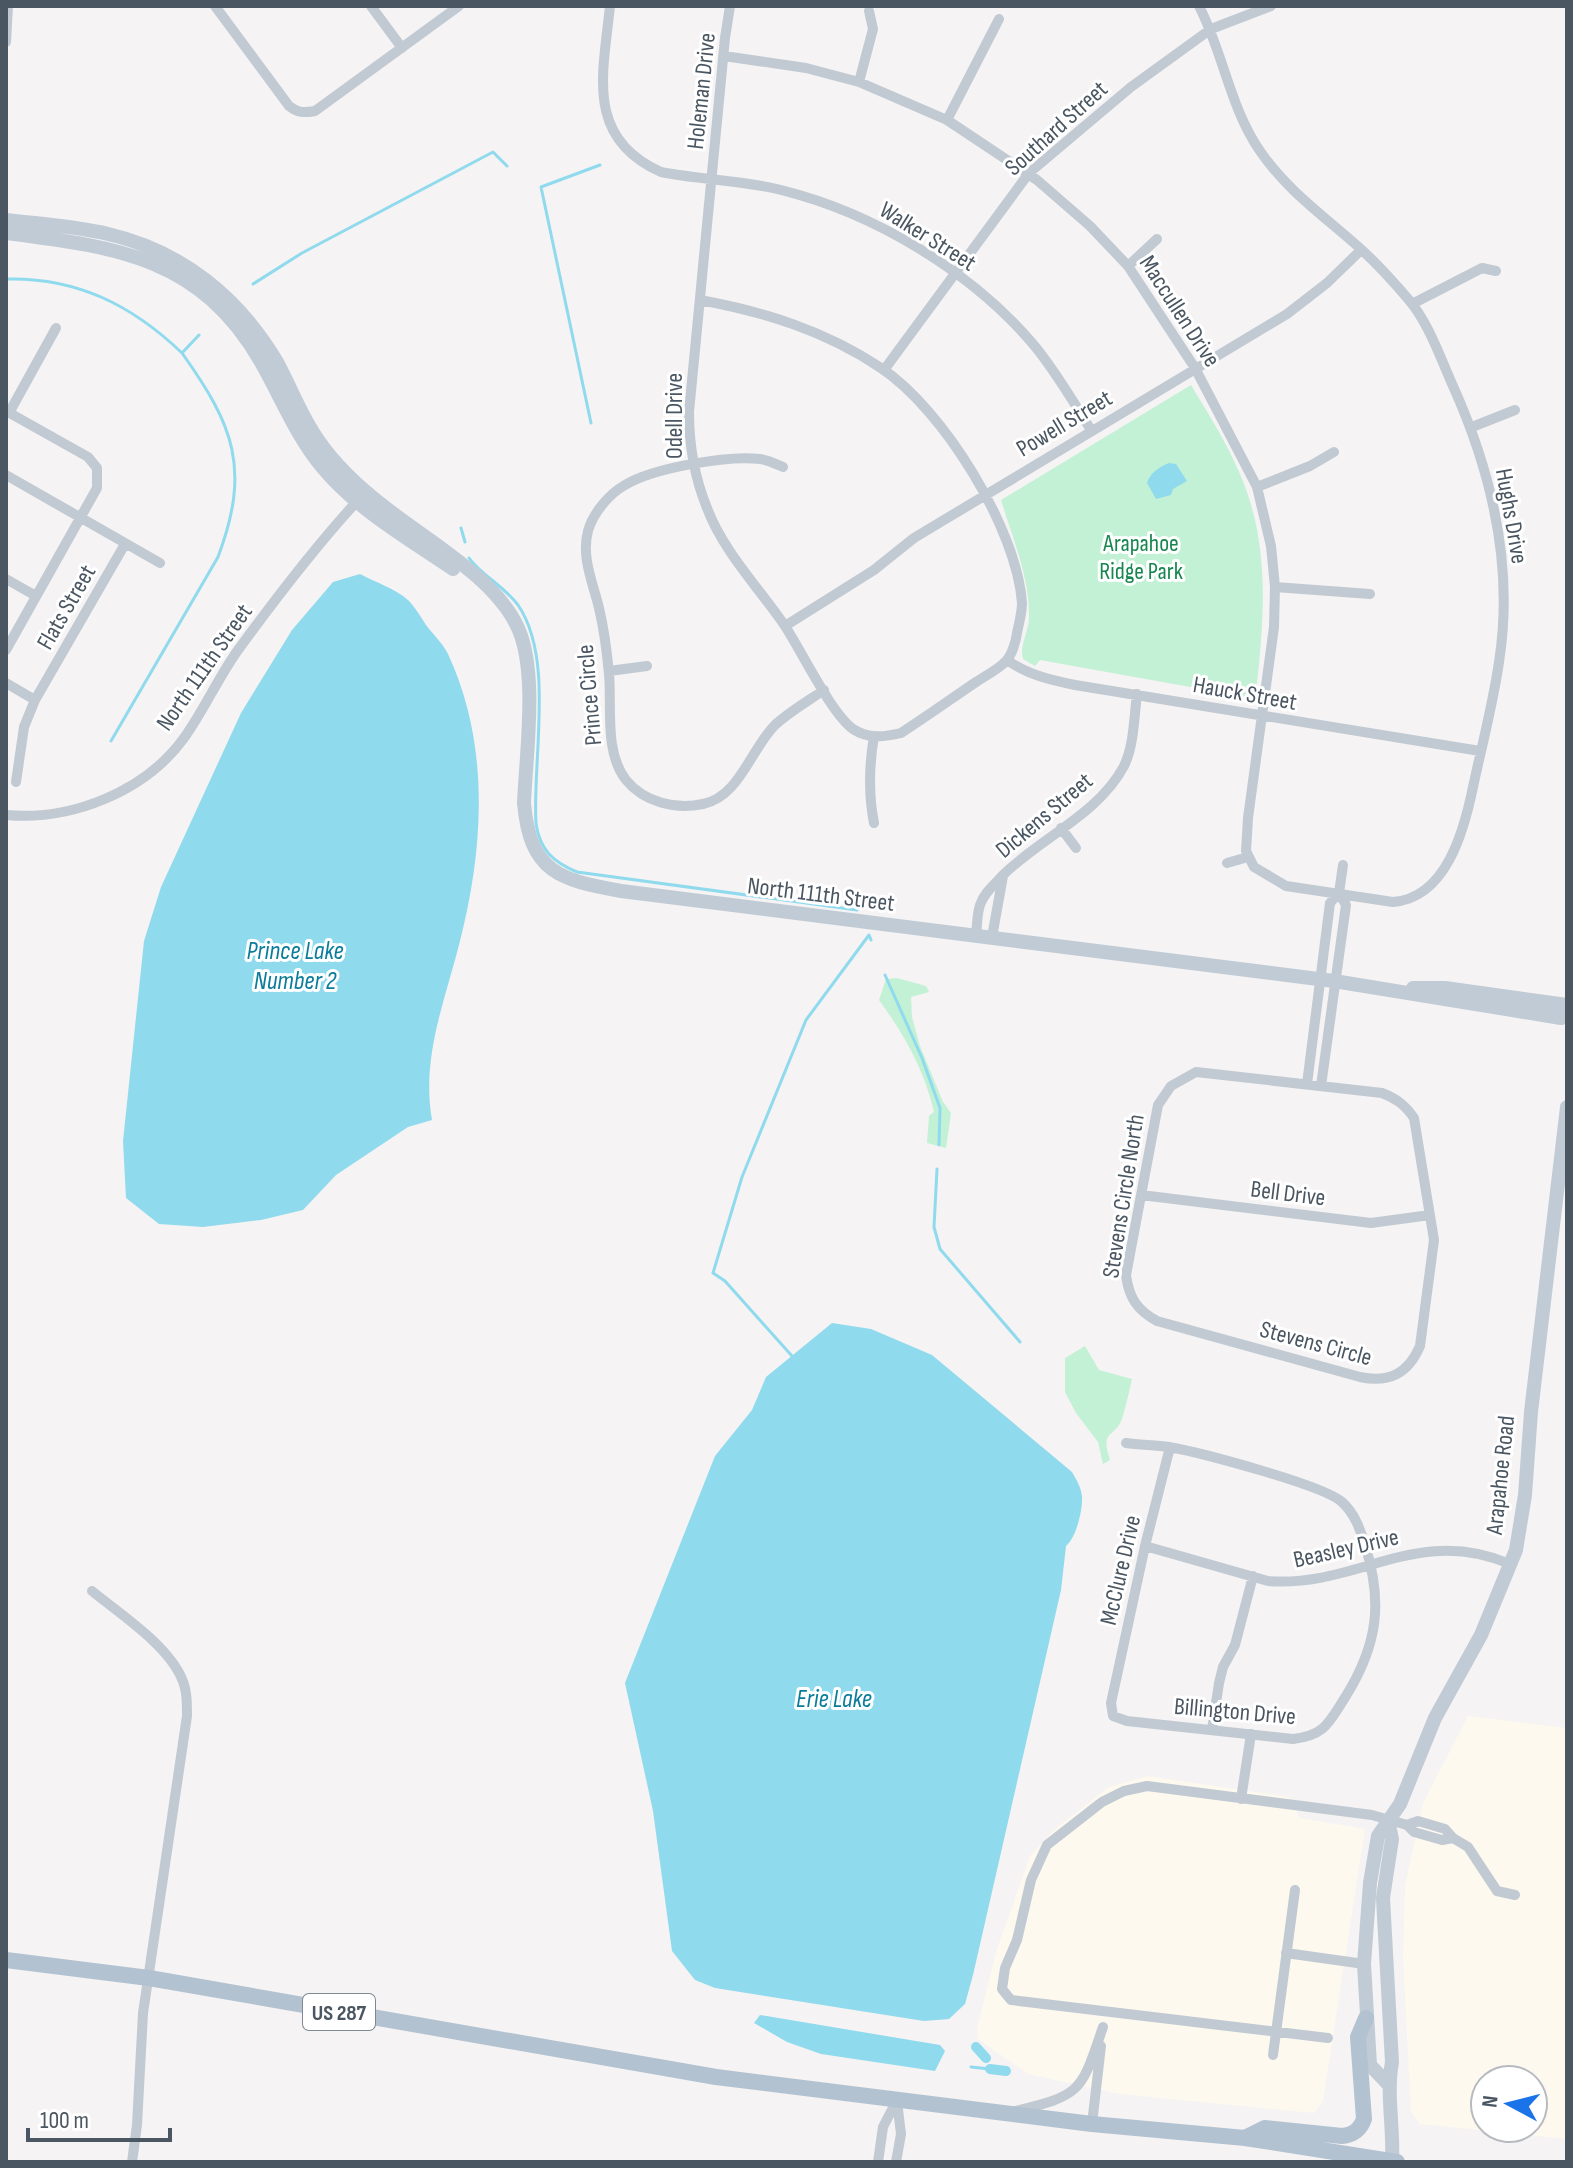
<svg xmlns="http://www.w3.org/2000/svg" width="1573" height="2168" viewBox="0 0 1573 2168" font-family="'Sofia Sans Condensed',sans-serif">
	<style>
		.commercial { fill: #fdf9ef; fill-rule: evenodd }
		.green { fill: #c3f1d5 }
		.water { fill: #90daee }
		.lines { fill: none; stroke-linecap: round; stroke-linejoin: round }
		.stream { stroke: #90daee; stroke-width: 3 }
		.canal { stroke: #90daee; stroke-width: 10 }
		.street { stroke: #c1cad2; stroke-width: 10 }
		.secondary { stroke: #c1cbd6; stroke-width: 14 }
		.primary { stroke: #b3c2d1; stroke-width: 16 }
		.labels { text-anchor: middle; stroke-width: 6; stroke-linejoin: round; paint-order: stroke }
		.shield { fill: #fff; stroke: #808990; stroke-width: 2 }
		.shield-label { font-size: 22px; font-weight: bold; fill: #4a5661 }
		.street-label { font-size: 24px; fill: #4a5661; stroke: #fff }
		.park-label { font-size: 24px; fill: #17864f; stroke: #fff }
		.water-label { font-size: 26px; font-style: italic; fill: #0c7c9b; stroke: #fff }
	</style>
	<rect width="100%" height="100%" fill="#f5f3f3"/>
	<path class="commercial" d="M1468 1716 1567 1728V2139L1420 2124 1411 2112 1403 1960 1405 1886 1423 1803ZM1485 2080H1533V2128H1485Z
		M1148 1776 1289 1797 1300 1818 1365 1829 1323 2101 1314 2113 1120 2094 1028 2074 978 2039 977 2028 996 1952 1030 1856 1054 1830 1109 1787Z"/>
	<path class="green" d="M1191 385C1206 410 1222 435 1234 461 1271 535 1265 612 1256 692L1246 697 1040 660 1035 666 1023 659C1019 645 1029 632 1029 617 1030 578 1012 537 1001 500Z
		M897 978 926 986 929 992 911 997 912 1017 920 1046 943 1102 951 1113 946 1148 927 1143 929 1116 934 1112C924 1069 905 1036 879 1000L886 979Z
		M1085 1346 1099 1370 1132 1379C1129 1392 1126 1406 1122 1419 1114 1439 1100 1429 1110 1460L1103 1464 1098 1442 1076 1413 1065 1392V1358Z"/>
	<path class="water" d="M1169 463 1176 464 1187 481 1173 489 1171 495 1156 499 1147 483C1150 473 1159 467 1169 463Z
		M360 574C375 582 396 589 408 600 415 607 421 617 426 625 433 634 443 644 448 654 490 744 484 847 460 941 445 1001 421 1057 432 1120L408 1127 336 1175 303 1210 261 1220 203 1227 159 1224 126 1198 123 1141 144 941 161 887 241 713 292 630 333 582Z
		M832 1323 871 1329 932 1355 1072 1472C1076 1479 1081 1487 1082 1496 1083 1510 1076 1538 1066 1546L1061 1590 973 1975 965 2004 949 2019 924 2021 715 1988 695 1980 672 1951 653 1811 625 1683 715 1456 752 1410 766 1377Z
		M760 2015 940 2045 945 2051 935 2071 821 2054 787 2042 754 2023Z"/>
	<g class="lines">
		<path class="stream" d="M6 279C76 277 132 305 182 353L199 335
			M253 284 302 253 493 152 507 166
			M591 423 541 187 600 165
			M461 528 465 542
			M469 558C481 575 504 586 518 605 555 659 532 759 536 824 540 850 553 862 577 872L857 910
			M111 741 218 557C251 469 234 426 182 353
			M885 975 922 1058 940 1108 939 1145
			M937 1169 934 1227 940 1249 1020 1342
			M792 1356 725 1281 713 1273 742 1177 806 1020 869 935 871 940
			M971 2067 990 2069"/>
		<path class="canal" d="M976 2047 986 2058
			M990 2069 1006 2071"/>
		<path class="street" d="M215 6 289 106C298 113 304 113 315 111L459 6
			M371 6 402 48
			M610 6C603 74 585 138 661 172 701 180 742 180 781 190 874 213 971 271 1033 344 1055 370 1072 400 1091 430
			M6 42 8 6
			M724 56 806 68 859 82 947 120 1037 180 1090 226 1128 266 1195 368 1257 487 1271 546 1275 587 1274 627 1248 818 1246 851 1254 867 1286 886 1393 902C1446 898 1464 831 1473 787 1482 745 1493 704 1499 662 1514 567 1492 473 1453 386 1440 357 1429 324 1409 300 1392 280 1374 260 1354 243 1320 213 1286 189 1260 151 1230 108 1223 52 1199 6
			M859 82 873 29 869 11
			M947 120 999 19
			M1128 266 1157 239
			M700 300C765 312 826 331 881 368 943 409 1017 529 1022 603 1022 613 1019 623 1017 633 1016 641 1012 655 1006 661 999 669 985 676 976 682 951 699 926 717 901 733 885 737 868 739 853 729 831 713 802 652 785 626 759 588 723 551 707 508 694 476 689 447 689 412L725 38 730 6
			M1412 304 1482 268 1496 271
			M884 370 1029 173 1131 87 1211 29 1271 6
			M6 411 88 457 97 468V488L6 650
			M9 413 56 328
			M1472 427 1515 410
			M783 467C776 464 768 460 760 459 728 455 653 468 625 485 609 494 593 513 588 531 581 557 593 583 599 608 604 629 607 652 609 674 612 707 604 752 626 780 644 802 675 810 703 804 739 797 751 749 775 725 789 712 808 701 824 690
			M6 475 160 563
			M1257 487 1310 466 1334 452
			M6 579 36 596
			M1275 587 1370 594
			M785 626 874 570 914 538 1287 314 1327 283 1361 250
			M1007 660C1028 675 1051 680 1075 685L1480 751
			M609 671 647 666
			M6 683 35 700
			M874 736C869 766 868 793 874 823
			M16 782 24 727 35 700 125 544
			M6 815C71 821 145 792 184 738 204 710 218 678 238 650 276 598 317 544 361 497
			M1061 828 1076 848
			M1227 863 1248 857
			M976 935C977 926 977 914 980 905 984 893 994 885 1002 876 1040 838 1098 815 1124 766 1134 746 1134 717 1137 694
			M992 937 1003 876
			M1196 1072 1382 1093C1397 1099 1405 1105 1414 1118L1434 1240 1420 1346C1408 1374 1389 1383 1360 1377L1157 1321C1137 1310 1129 1298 1126 1275L1158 1105 1171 1086Z
			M1307 1084 1330 903 1339 893 1343 865
			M1321 1086 1346 905 1339 893
			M1141 1195 1371 1223 1430 1215
			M1126 1443C1140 1445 1155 1445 1169 1447 1198 1452 1324 1485 1342 1502 1355 1514 1360 1529 1365 1545 1383 1602 1378 1644 1346 1696 1329 1722 1326 1735 1293 1739L1127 1721 1113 1716 1111 1703 1145 1546 1170 1447
			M1145 1546 1268 1581C1358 1588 1416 1524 1510 1564
			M92 1591C120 1614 168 1645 182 1679 187 1690 187 1703 187 1716L143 2013 137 2125 132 2162
			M1212 1730 1219 1683 1223 1667 1235 1645 1253 1576
			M1241 1799 1251 1734
			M1407 1825 1418 1821 1445 1829 1453 1838 1468 1847 1497 1891 1515 1895
			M1286 1953 1364 1964
			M1328 2038 1011 2000 1002 1989 1005 1968 1017 1940 1031 1880 1047 1845 1102 1802 1124 1791 1147 1786 1372 1815 1407 1825 1414 1832 1442 1840 1453 1838
			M1273 2055 1295 1890
			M1015 2111C1083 2095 1081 2091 1103 2027
			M1092 2124 1101 2046
			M878 2162 883 2127 897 2100
			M896 2162 901 2134 897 2101"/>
		<path class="secondary" d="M6 220C40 224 75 226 108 234 182 251 239 298 277 362 288 382 296 403 307 422 321 448 343 472 365 491 410 532 493 572 518 628 538 672 526 754 524 803 530 872 559 880 621 891L1334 981 1561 1018 1567 1016
			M6 233C115 247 200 256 261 362 281 397 296 436 323 468 358 510 408 538 453 569
			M1413 988H1445L1567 1005
			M1388 1821 1392 1839 1383 1898 1392 2062C1386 2095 1394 2128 1392 2161
			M1388 2084 1370 2065 1364 1964 1370 1883 1378 1836 1400 1804 1435 1718 1481 1635 1516 1550 1525 1495 1531 1412 1567 1107"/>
		<path class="primary" d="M6 1960 149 1978 716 2077 1092 2124 1245 2138 1397 2162
			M1245 2138 1265 2128 1342 2136C1353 2135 1360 2130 1364 2119L1358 2037 1366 2018"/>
	</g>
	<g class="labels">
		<rect class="shield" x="303" y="1994" width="72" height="36" rx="6"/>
		<g class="shield-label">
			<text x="339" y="2020">US 287</text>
		</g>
		<g class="street-label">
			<text transform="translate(701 91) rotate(-84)" y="8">Holeman Drive</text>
			<text transform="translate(1056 128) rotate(-42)" y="8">Southard Street</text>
			<text transform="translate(928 236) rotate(32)" y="8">Walker Street</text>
			<text transform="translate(1180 311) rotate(57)" y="8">Maccullen Drive</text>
			<text transform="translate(674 416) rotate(-90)" y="8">Odell Drive</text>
			<text transform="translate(1064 423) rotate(-31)" y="8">Powell Street</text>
			<text transform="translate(1512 516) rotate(80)" y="8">Hughs Drive</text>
			<text transform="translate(66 607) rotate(-60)" y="8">Flats Street</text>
			<text transform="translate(204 667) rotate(-55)" y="8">North 111th Street</text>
			<text transform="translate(1245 693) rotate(10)" y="8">Hauck Street</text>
			<text transform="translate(589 695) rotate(-95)" y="8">Prince Circle</text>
			<text transform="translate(1044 815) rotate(-40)" y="8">Dickens Street</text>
			<text transform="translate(821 894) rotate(7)" y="8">North 111th Street</text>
			<text transform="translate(1288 1193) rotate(7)" y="8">Bell Drive</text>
			<text transform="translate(1123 1196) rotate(-81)" y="8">Stevens Circle North</text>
			<text transform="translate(1316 1343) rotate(15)" y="8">Stevens Circle</text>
			<text transform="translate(1500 1475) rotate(-84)" y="8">Arapahoe Road</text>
			<text transform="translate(1346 1548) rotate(-13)" y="8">Beasley Drive</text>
			<text transform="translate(1120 1570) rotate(-77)" y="8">McClure Drive</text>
			<text transform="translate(1235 1711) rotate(5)" y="8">Billington Drive</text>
		</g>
		<g class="park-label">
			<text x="1141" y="551">Arapahoe<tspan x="1141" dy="28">Ridge Park</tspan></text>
		</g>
		<g class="water-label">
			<text x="295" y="959">Prince Lake<tspan x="295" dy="30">Number 2</tspan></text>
			<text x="834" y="1707">Erie Lake</text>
		</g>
	</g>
	<rect width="1573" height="2168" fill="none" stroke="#4a5661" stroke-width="16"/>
	<g transform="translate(1509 2104) rotate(277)"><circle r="38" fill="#ffffff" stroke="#b7bbc0" stroke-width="2"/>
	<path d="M0-6L14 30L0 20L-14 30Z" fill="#1a73e8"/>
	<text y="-12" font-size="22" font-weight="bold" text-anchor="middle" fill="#4a5661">N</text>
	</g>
	<path d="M28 2128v12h142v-12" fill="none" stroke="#4a5661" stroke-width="4"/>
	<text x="40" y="2128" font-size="24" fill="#4a5661" stroke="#ffffff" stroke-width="6" paint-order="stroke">100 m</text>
</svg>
